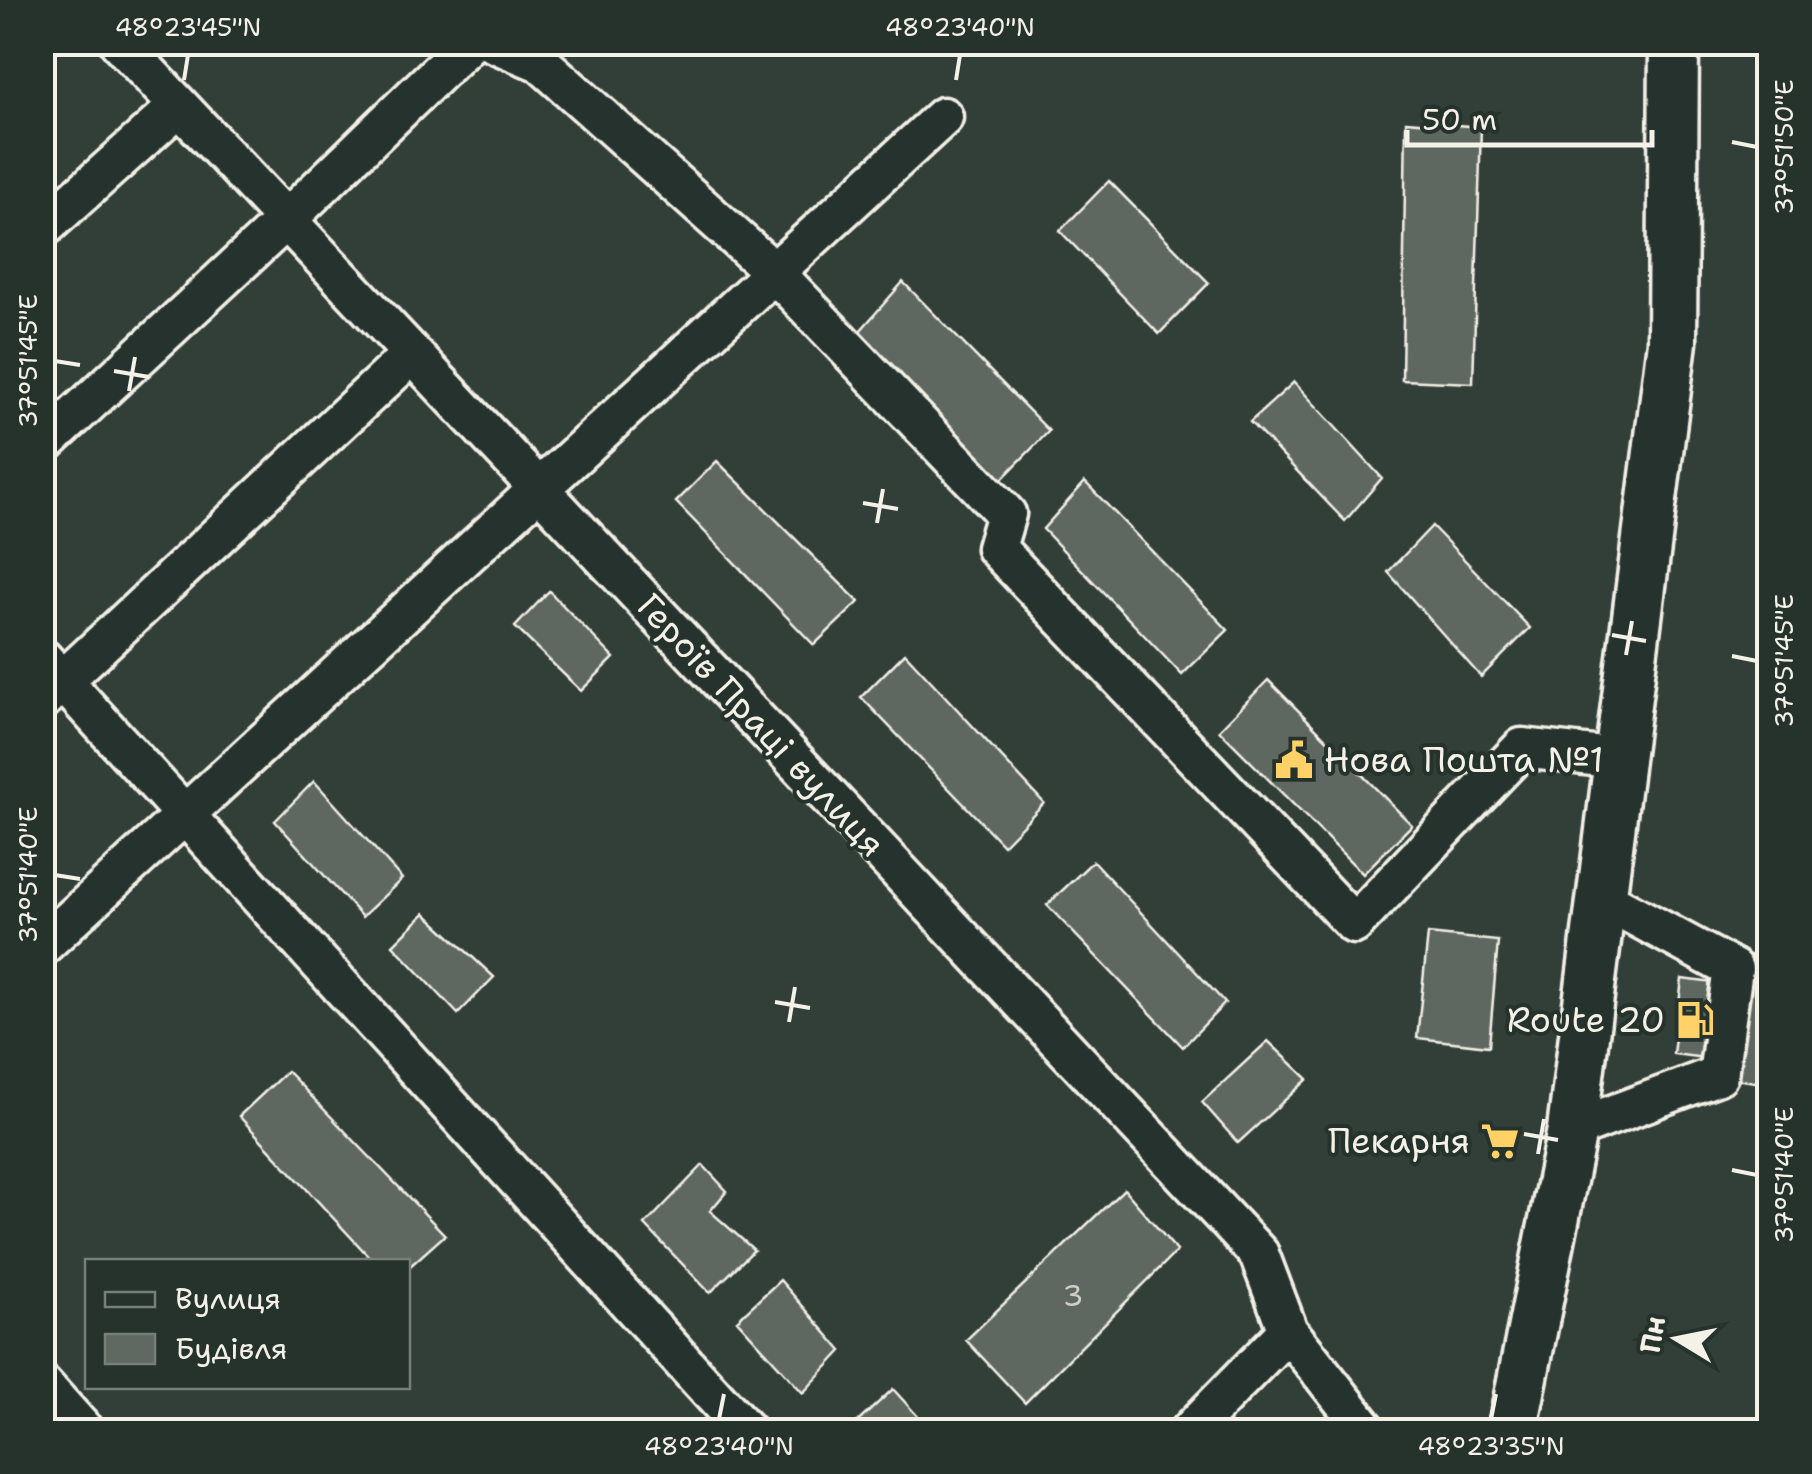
<svg xmlns="http://www.w3.org/2000/svg" width="1812" height="1474" viewBox="0 0 1812 1474" font-family="'Shantell Sans',sans-serif">
	<style>
		.building { fill: #5f6861; stroke: #f4f1e8; stroke-width: 2.5 }
		.lines { fill: none; stroke-linecap: round; stroke-linejoin: round }
		.minor-casing { stroke: #f4f1e8; stroke-width: 45 }
		.major-casing { stroke: #f4f1e8; stroke-width: 55 }
		.minor { stroke: #26332d; stroke-width: 38 }
		.major { stroke: #26332d; stroke-width: 48 }
		.ticks { fill: none; stroke: #f4f1e8; stroke-width: 4 }
		.labels { text-anchor: middle; stroke-width: 8; stroke-linejoin: round; paint-order: stroke }
		.number-label { font-size: 30px; fill: #cfcfc6 }
		.street-label { font-size: 35px; fill: #f4f1e8; stroke: #26332d }
		.poi-label { font-size: 35px; fill: #f4f1e8; stroke: #26332d; text-anchor: end }
		.neatline { fill: none; stroke: #f4f1e8; stroke-width: 4 }
		.ticks-label { font-size: 25px; text-anchor: middle; fill: #f4f1e8 }
	</style>
	<rect width="100%" height="100%" fill="#323e38"/>
	<filter id="ink" filterUnits="userSpaceOnUse"><feTurbulence type="fractalNoise" baseFrequency=".01" numOctaves="2"/><feDisplacementMap in="SourceGraphic" scale="20" xChannelSelector="R" yChannelSelector="G"/><feConvolveMatrix kernelMatrix="1 2 1 2 8 2 1 2 1" color-interpolation-filters="sRGB"/></filter>
	<g filter="url(#ink)">
		<path class="building" d="M1406 121 1481 127 1473 383 1402 380Z
			M1109 181 1209 283 1159 334 1060 231Z
			M903 282 1049 431 1000 481 860 331Z
			M1294 382 1382 478 1345 521 1250 422Z
			M717 461 859 602 814 645 676 502Z
			M1085 482 1228 630 1182 675 1043 529Z
			M1432 526 1530 628 1481 677 1388 572Z
			M549 591 614 658 581 691 515 627Z
			M905 653 1044 803 1003 845 861 697Z
			M1268 680 1412 825 1363 874 1219 730Z
			M314 781 402 879 362 917 275 821Z
			M1093 861 1225 1003 1183 1047 1047 905Z
			M425 913 494 977 458 1014 393 945Z
			M1428 934 1498 941 1489 1046 1417 1038Z
			M1750 955 1770 958V1084L1734 1079Z
			M1682 979 1722 984 1713 1059 1673 1054Z
			M1268 1041 1308 1079 1238 1143 1202 1102Z
			M287 1071 445 1235 408 1268V1262H374L239 1116Z
			M703 1165 727 1191 710 1211 754 1250 710 1293 645 1225Z
			M1124 1189 1177 1251 1025 1403 966 1340Z
			M780 1280 842 1351 803 1393 737 1320Z
			M893 1389 932 1432H850L849 1430Z"/>
		<g class="lines">
			<g class="minor-casing">
				<path id="minor" d="M119 42 1259 1254 1288 1331 1368 1432
					M492 42 540 62 774 272 1006 514 996 548 1354 924 1522 748 1620 759
					M42 229 179 106
					M42 446 286 220 470 42
					M42 658 747 1432
					M42 700 412 354
					M42 946 943 117
					M1572 1130 1718 1075 1733 969 1602 898
					M42 1384 85 1432
					M1189 1432 1288 1331"/>
			</g>
			<g class="major-casing">
				<path id="major" d="M1512 1432 1572 1130 1672 342 1674 42"/>
			</g>
			<use href="#minor" class="minor"/>
			<use href="#major" class="major"/>
		</g>
	</g>
	<path class="ticks" d="M184 80 188 55M956 80 960 55M1732 142 1757 147M55 361 80 365M114 371 149 377M129 391 135 357M863 503 898 509M877 523 883 489M1612 635 1646 641M1626 655 1632 621M1732 656 1757 661M55 875 80 879M775 1002 810 1008M789 1022 795 987M1524 1134 1558 1140M1538 1154 1544 1119M1732 1170 1757 1175M719 1419 724 1394M1491 1419 1496 1394"/>
	<defs>
		<g id="civic-bare" transform="scale(3)"><path d="M-.6-6.5H3V-4.5H.6V-3L4-1V1h2V6H-6V1h2V-1L-.6-3ZM-1.2 2.5V6h2.4V2.5Z" fill="#ffd166" stroke="#26332d" stroke-width="2.5" paint-order="stroke"/></g>
		<g id="fuel-bare" transform="scale(3)"><path d="M-5.5-6h7V0h2V4h1.3V-2.5L3-4.5l.8-.8L6-3V5H2.5V1h-1V6h-7ZM-4.2-4.7v3.2H.2V-4.7Z" fill="#ffd166" stroke="#26332d" stroke-width="2.5" paint-order="stroke"/></g>
		<g id="supermarket-bare" transform="scale(3)"><path d="M-6-5.5h2.5l.6 2H6L4.5 2H-2.5L-4.4-4H-6ZM-1.5 3.2a1.3 1.3 0 1 0 .1 0ZM3 3.2a1.3 1.3 0 1 0 .1 0Z" fill="#ffd166" stroke="#26332d" stroke-width="2.5" paint-order="stroke"/></g>
	</defs>
	<g fill-rule="evenodd">
		<use href="#civic-bare" x="1294" y="760"/>
		<use href="#fuel-bare" x="1695" y="1020"/>
		<use href="#supermarket-bare" x="1500" y="1141"/>
	</g>
	<g class="labels">
		<g class="number-label">
			<text x="1073" y="1306">3</text>
		</g>
		<g class="street-label">
			<text transform="translate(761 725) rotate(47)" y="12">Героїв Праці вулиця</text>
		</g>
		<g class="poi-label">
			<text x="1324" y="772" text-anchor="start">Нова Пошта №1</text>
			<text x="1665" y="1032">Route 20</text>
			<text x="1470" y="1153">Пекарня</text>
		</g>
	</g>
	<rect width="1812" height="1474" fill="none" stroke="#26332d" stroke-width="110"/>
	<rect x="85" y="1259" width="325" height="130" fill="#26332d" stroke="#787f78" stroke-width="2.5"/>
	<rect x="105" y="1292" width="50" height="15" fill="#26332d" stroke="#787f78" stroke-width="2.5"/>
	<text x="175" y="1309" font-size="30" fill="#f4f1e8">Вулиця</text>
	<rect x="105" y="1334" width="50" height="30" fill="#5f6861" stroke="#787f78" stroke-width="2.5"/>
	<text x="175" y="1359" font-size="30" fill="#f4f1e8">Будівля</text>
	<g transform="translate(1677 1339) rotate(280)" stroke="#26332d" stroke-width="8" paint-order="stroke">
	<path d="M0-8L18 38L0 25L-18 38Z" fill="#f4f1e8"/>
	<text y="-15" font-size="28" font-weight="bold" text-anchor="middle" fill="#f4f1e8">Пн</text>
	</g>
	<path d="M1407 130v15h245v-15" fill="none" stroke="#f4f1e8" stroke-width="5"/>
	<text x="1422" y="130" font-size="30" fill="#f4f1e8" stroke="#26332d" stroke-width="8" paint-order="stroke">50 m</text>
	<rect x="55" y="55" width="1702" height="1364" class="neatline"/>
	<g class="ticks-label">
		<text x="188" y="36">48°23'45"N</text>
		<text x="960" y="36">48°23'40"N</text>
		<text transform="translate(1784 147) rotate(-90)" y="9">37°51'50"E</text>
		<text transform="translate(28 361) rotate(-90)" y="9">37°51'45"E</text>
		<text transform="translate(1784 661) rotate(-90)" y="9">37°51'45"E</text>
		<text transform="translate(28 875) rotate(-90)" y="9">37°51'40"E</text>
		<text transform="translate(1784 1175) rotate(-90)" y="9">37°51'40"E</text>
		<text x="719" y="1455">48°23'40"N</text>
		<text x="1491" y="1455">48°23'35"N</text>
	</g>
</svg>
